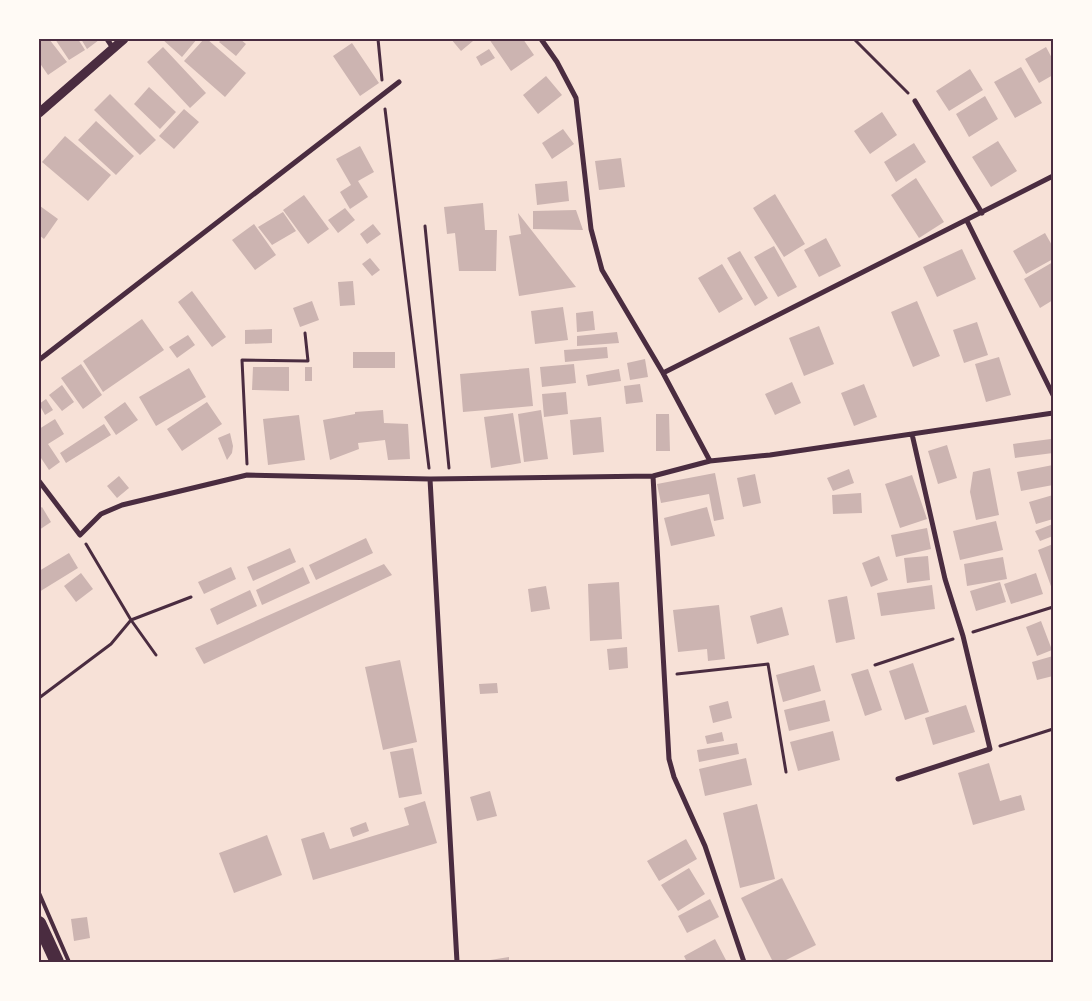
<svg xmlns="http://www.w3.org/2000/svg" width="1092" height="1001" viewBox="0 0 1092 1001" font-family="Raleway,sans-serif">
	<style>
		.building { fill: #ccb4b1 }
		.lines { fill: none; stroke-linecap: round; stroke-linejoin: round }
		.path { stroke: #4a2c40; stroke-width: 3 }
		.service { stroke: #4a2c40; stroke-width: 4 }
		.minor { stroke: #4a2c40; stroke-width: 5 }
		.tertiary { stroke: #4a2c40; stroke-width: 9 }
		.trunk { stroke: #4a2c40; stroke-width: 14 }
		.neatline { fill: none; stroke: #4a2c40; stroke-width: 2 }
	</style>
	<rect width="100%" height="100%" fill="#f7e1d7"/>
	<path class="building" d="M39 39H49L67 62 48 75 39 62Z
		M55 39H78L85 50 69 60Z
		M81 39H98L99 40 87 49Z
		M162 39H197L182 57Z
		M204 39H207L246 73 225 97 184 61Z
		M222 39H240L246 44 236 56 219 42Z
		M451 39H471L473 41 461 51Z
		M489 39H523L534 55 511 71Z
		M352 43 379 83 360 96 333 56Z
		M163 47 206 93 190 108 147 62Z
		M1046 47 1053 60V75L1039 83 1025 59Z
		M489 49 495 58 481 66 476 57Z
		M1021 67 1042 103 1015 118 994 82Z
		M970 69 983 90 949 111 936 91Z
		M546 76 562 95 538 114 523 95Z
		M149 87 176 112 160 129 134 104Z
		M110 94 156 140 140 155 94 110Z
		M985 96 998 119 969 137 956 114Z
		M184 109 199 122 174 149 159 136Z
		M882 112 897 135 870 154 854 131Z
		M96 121 134 156 116 175 78 140Z
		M563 129 574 144 552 159 542 143Z
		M65 136 111 175 88 201 42 162Z
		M998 141 1017 171 991 187 972 157Z
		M914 143 926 162 896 182 884 162Z
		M360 146 374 172 358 181 368 197 350 209 340 192 351 185 336 159Z
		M621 158 625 187 599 190 595 161Z
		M916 178 944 222 919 238 891 195Z
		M567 181 569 201 537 205 535 184Z
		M775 194 805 244 784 257 753 208Z
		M304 195 329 229 308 244 283 210Z
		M483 203 485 230H497L496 271H459L455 233 447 234 444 207Z
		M40 206 58 219 44 239 39 235Z
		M345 208 355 220 338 233 328 220Z
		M576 210 583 230 533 229V211Z
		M283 212 296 231 272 245 258 227Z
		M518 213 576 287 519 296 509 236 521 234Z
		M254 224 276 255 255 270 232 240Z
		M373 224 381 234 367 244 360 234Z
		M1045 233 1053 247V259L1026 274 1013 251Z
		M826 238 841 266 819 277 804 250Z
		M774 246 797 287 778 297 754 257Z
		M962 249 976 279 937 297 923 267Z
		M740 251 768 298 755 306 727 258Z
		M370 258 380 270 372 276 362 264Z
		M1053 262V300L1040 308 1024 279Z
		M722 264 743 299 719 313 698 278Z
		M353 281 355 305 340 306 338 282Z
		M192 291 226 337 212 347 178 302Z
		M312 301 319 320 300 327 293 308Z
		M917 301 940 356 913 367 891 312Z
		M563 307 568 340 535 344 531 311Z
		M593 311 595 330 577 332 576 313Z
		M142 319 164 350 103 392 83 361Z
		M977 322 988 355 964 363 953 330Z
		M819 326 834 364 804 376 789 338Z
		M272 329V343L245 344V330Z
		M617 332 619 343 577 346V336Z
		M188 335 195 345 177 358 169 347Z
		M607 347 608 358 565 362 564 350Z
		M353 352H395V368H353Z
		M999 357 1011 395 986 402 975 364Z
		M645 359 648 377 630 380 627 363Z
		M81 364 102 395 83 409 61 378Z
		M574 364 576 383 542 387 540 367Z
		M253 367H289V391L252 390Z
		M305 367H312V381H305Z
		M189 368 206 397 156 426 139 397Z
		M529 368 533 406 463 412 460 374Z
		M619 369 621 381 588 386 586 375Z
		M792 382 801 403 775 415 765 394Z
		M640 384 643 402 626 404 624 386Z
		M864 384 877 417 854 426 841 393Z
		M62 385 74 402 62 411 49 395Z
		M566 392 568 414 544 417 542 394Z
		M46 399 53 410 45 415 39 404Z
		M125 402 138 420 116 435 104 417Z
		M207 402 222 424 182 451 167 429Z
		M383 410 384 423 408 424 410 459 388 460 385 440 358 443 359 449 330 460 323 420 355 414V412Z
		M541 410 548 459 524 462 518 414Z
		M513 413 521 463 491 468 484 417Z
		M656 414H669L670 451H656Z
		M299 415 305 460 268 465 263 419Z
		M601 417 604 452 573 455 570 420Z
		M55 419 64 434 48 444 60 462 49 470 39 455V429Z
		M104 424 111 435 66 463 60 453Z
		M230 433 233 446 232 453 227 460 218 438Z
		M1051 439 1053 453 1015 458 1013 444Z
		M947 445 957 478 938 484 928 451Z
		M1053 465V485L1021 491 1017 472Z
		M990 468 999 515 976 520 970 492 973 472Z
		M849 469 854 483 833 491 827 478Z
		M715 473 724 519 714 521 709 494 661 503 657 484Z
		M755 474 761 503 743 507 737 478Z
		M912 475 927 519 900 528 885 484Z
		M119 476 129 488 117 498 107 486Z
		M861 493 862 513 833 514 832 495Z
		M1053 495V519L1036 524 1029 502Z
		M42 507 51 522 39 530V509Z
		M707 507 715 536 671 546 664 518Z
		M996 521 1003 550 960 560 953 531Z
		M1053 524V536L1040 541 1035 531Z
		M927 528 931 549 896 557 891 535Z
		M366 538 373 553 316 580 309 565Z
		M1053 544V592L1038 550Z
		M290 548 296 562 253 581 247 567Z
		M69 553 78 568 39 592V571Z
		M879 556 888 580 871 587 862 563Z
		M928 556 930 580 907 583 904 558Z
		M1003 557 1007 579 967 586 964 564Z
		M384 564 392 575 204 664 195 648Z
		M231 567 236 579 204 594 198 582Z
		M303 567 310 583 262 605 256 590Z
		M81 573 93 589 76 602 64 586Z
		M1036 573 1043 594 1011 604 1004 584Z
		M619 582 622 639 590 641 588 584Z
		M1000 582 1006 602 976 611 970 591Z
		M932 585 935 609 881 616 877 593Z
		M546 586 550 609 531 612 528 589Z
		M250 590 257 606 217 625 210 609Z
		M847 596 855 639 836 643 828 600Z
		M719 605 725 659 708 661 707 649 678 652 673 610Z
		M782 607 789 635 757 644 750 616Z
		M1041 621 1052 650 1037 656 1026 627Z
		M627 647 628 668 609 670 607 649Z
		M1053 656V676L1037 680 1032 662Z
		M400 660 417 742 383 750 365 667Z
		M913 663 929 712 905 720 889 671Z
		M814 665 821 691 783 702 776 675Z
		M868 669 882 710 865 716 851 674Z
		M497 683 498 693 480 694 479 684Z
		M825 700 830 721 789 731 784 710Z
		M728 701 732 718 713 723 709 706Z
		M966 705 975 732 933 745 925 718Z
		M833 731 840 760 798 771 790 742Z
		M722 732 724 741 707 744 705 736Z
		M737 743 739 754 699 762 697 750Z
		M413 748 422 794 399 798 390 752Z
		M746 758 752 785 705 796 699 769Z
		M989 763 1000 801 1021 795 1025 810 973 825 958 773Z
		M490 791 497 816 477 821 470 797Z
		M425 801 437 843 313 880 301 839 324 832 330 849 409 825 404 808Z
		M757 804 775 879 740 888 723 813Z
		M366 822 369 831 353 837 350 828Z
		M267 835 282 875 234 893 219 853Z
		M686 839 697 859 659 881 647 861Z
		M689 868 705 894 678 911 661 885Z
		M782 878 816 945 782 962H773L741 898Z
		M710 899 719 917 687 933 678 916Z
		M87 917 90 938 74 941 71 919Z
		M715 939 727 962H687L684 956Z
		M509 957V962H484V961Z"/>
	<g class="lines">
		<path class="path" d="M378 39 382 80
			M854 39 908 93
			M385 109 429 468
			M425 226 449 468
			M247 464 242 360 308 361 305 333
			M86 544 131 620 156 655
			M973 632 1053 607
			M875 665 953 639
			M677 674 768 664 786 772
			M39 698 111 644 131 620 191 597
			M1000 746 1053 729"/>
		<path class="service" d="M39 893 69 962"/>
		<path class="minor" d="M107 39 113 48
			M541 39 557 62 576 98 591 229 602 270 663 373 710 461
			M915 101 982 213
			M967 221 1053 395
			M39 360 399 82
			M663 373 1053 176
			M653 476 669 759 674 777 705 846 744 962
			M430 479 457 962
			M39 481 80 535 101 514 122 505 247 475 430 479 653 476 710 461 770 455 1053 413
			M898 779 990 749 963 636 945 579 912 434"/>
		<path class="tertiary" d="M39 113 124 39"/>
		<path class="trunk" d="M39 923 57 962"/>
	</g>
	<rect width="1092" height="1001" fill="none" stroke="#fffaf5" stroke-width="80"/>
	<rect x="40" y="40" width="1012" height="921" class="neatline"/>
</svg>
